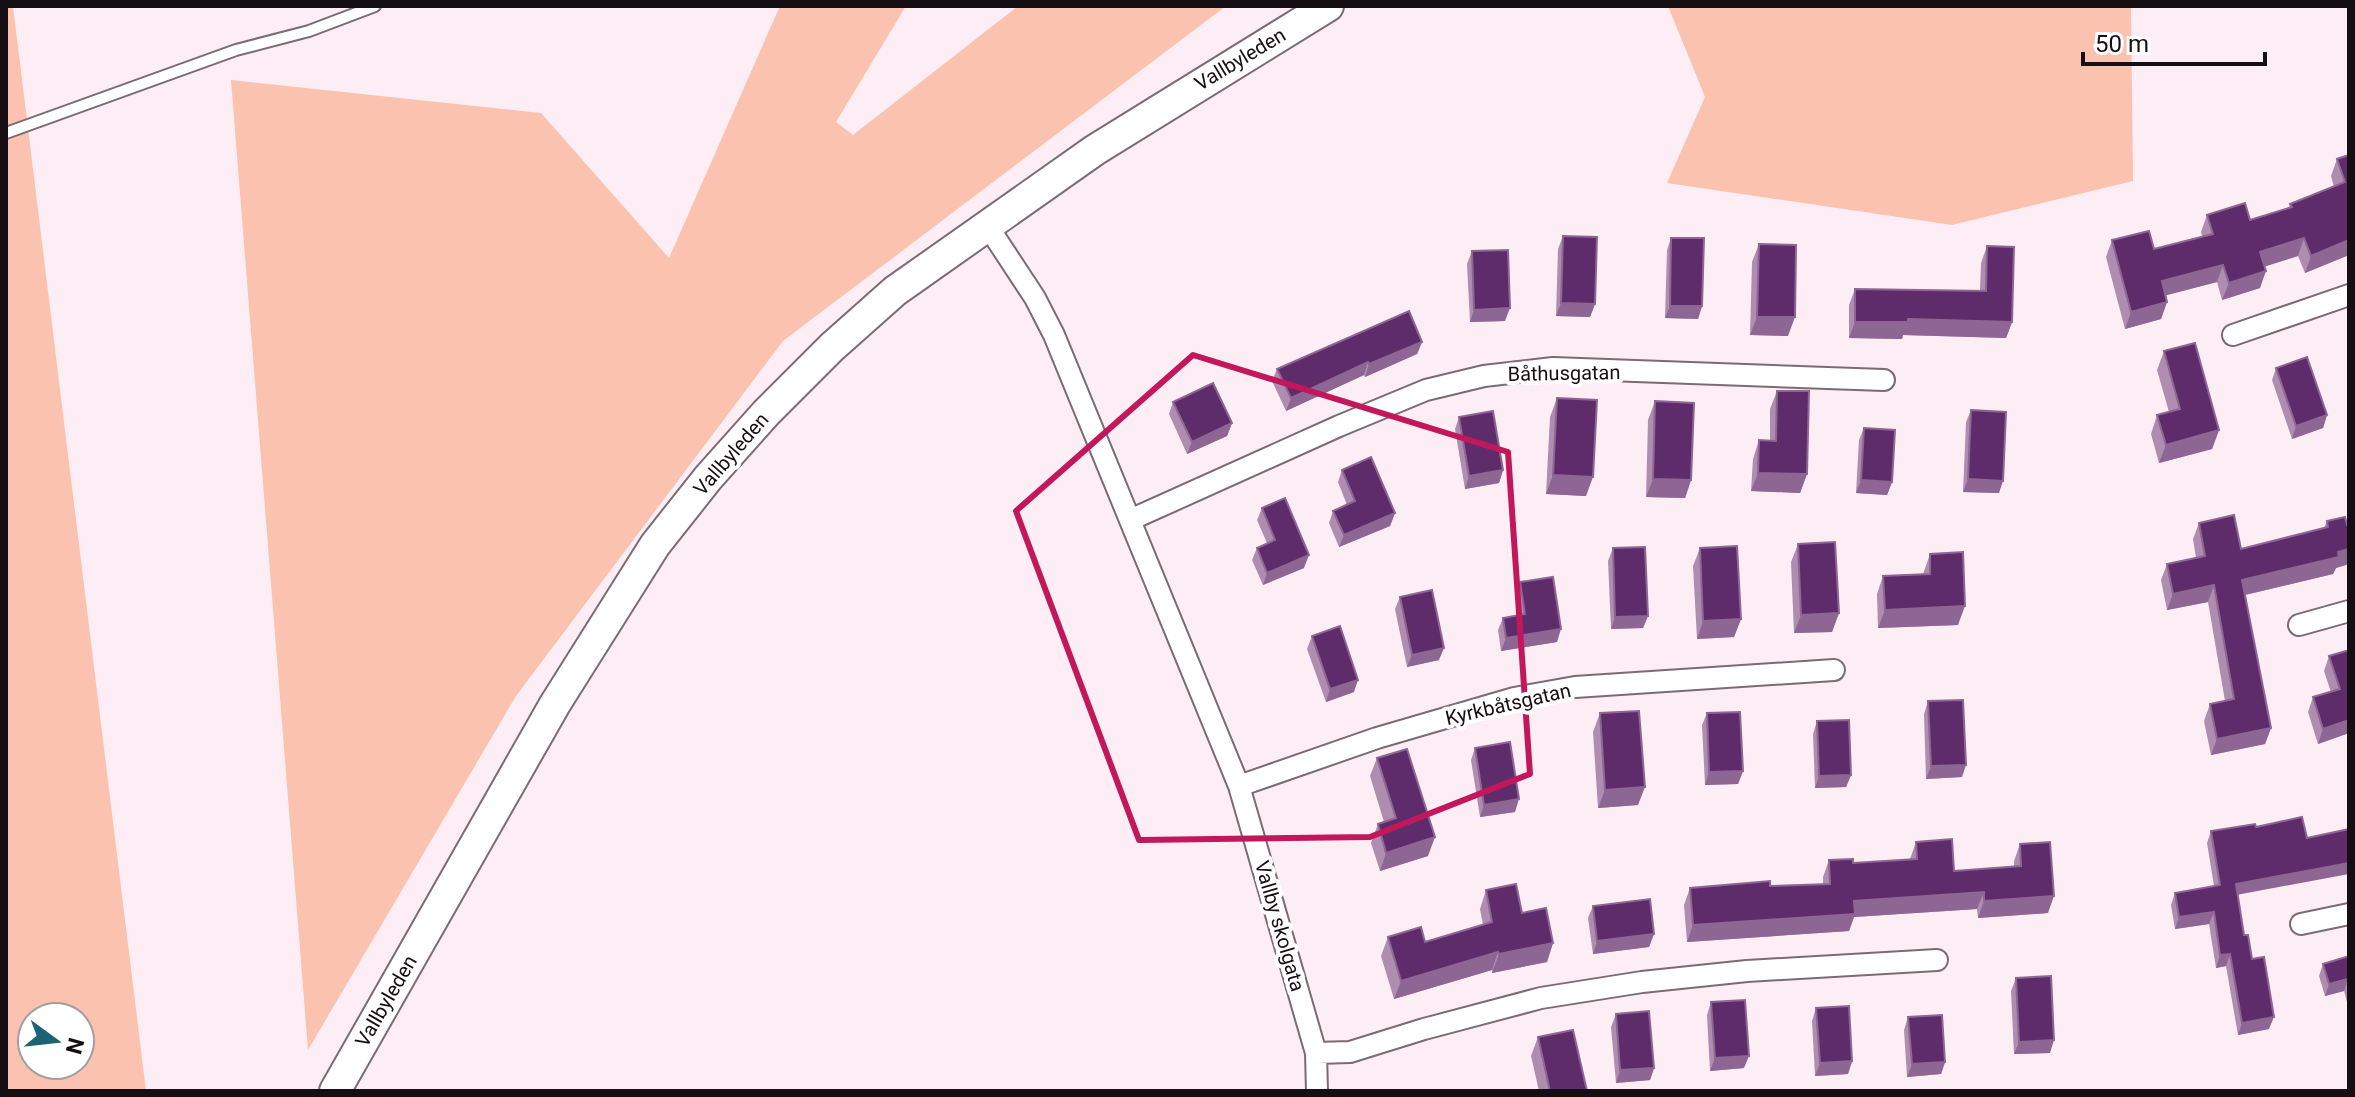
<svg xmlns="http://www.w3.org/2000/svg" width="2355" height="1097" viewBox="0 0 2355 1097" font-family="Roboto,sans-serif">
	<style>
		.green { fill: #fbc2b0; fill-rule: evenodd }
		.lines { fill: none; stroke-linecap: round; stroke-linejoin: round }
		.service-casing { stroke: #7b6b73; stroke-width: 14 }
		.minor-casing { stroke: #7b6b73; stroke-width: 24 }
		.secondary-casing { stroke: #7b6b73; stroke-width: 34 }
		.service { stroke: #fff; stroke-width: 10 }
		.minor { stroke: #fff; stroke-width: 20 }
		.secondary { stroke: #fff; stroke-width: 30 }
		.wall { fill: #ae8db0 }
		.shaded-wall { fill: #8e6694 }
		.building { fill: #5e2c6a; stroke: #8e6694; stroke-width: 2 }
		.marked { fill: none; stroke: #c2185b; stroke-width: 6; stroke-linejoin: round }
		.labels { text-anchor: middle; stroke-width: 8; stroke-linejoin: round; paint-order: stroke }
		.street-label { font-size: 20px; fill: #150f13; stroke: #fff }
	</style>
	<rect width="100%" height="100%" fill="#fdeef5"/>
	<path class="green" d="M6 6H13L146 1091H6ZM32 1017H80V1065H32Z
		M780 6H906L836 122 853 135 1018 6H1226L783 341 516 696 308 1050 231 80 541 113 669 258Z
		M1668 6H2131L2133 181 1952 225 1667 183 1705 97Z"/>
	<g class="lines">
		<g class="service-casing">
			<path id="service" d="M6 133 236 50 309 31 375 6"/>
		</g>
		<g class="minor-casing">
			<path id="minor" d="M987 225 1035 298 1054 335 1239 786 1316 1053 1317 1091
				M2233 335 2349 295
				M1130 520 1339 426 1426 390 1484 376 1553 368 1884 380
				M2299 625 2349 611
				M1239 786 1377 738 1514 698 1575 687 1834 670
				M2301 924 2349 914
				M1316 1053 1350 1052 1424 1029 1541 998 1642 982 1747 971 1937 960"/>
		</g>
		<g class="secondary-casing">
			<path id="secondary" d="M335 1091 555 704 655 545 708 478 766 413 832 347 895 291 1095 150 1328 6"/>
		</g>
		<use href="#service" class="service"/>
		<use href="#minor" class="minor"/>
		<use href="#secondary" class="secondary"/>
	</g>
	<path class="wall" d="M2349 155V255L2305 273 2298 256 2265 266 2260 288 2222 300 2217 282 2166 295 2167 302 2161 319 2125 329 2106 257 2112 240 2154 249 2202 236 2201 232 2207 215 2250 220 2289 208 2290 204 2334 187 2331 176 2337 159Z
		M1563 236 1595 304 1590 317 1556 316 1558 249Z
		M1671 238 1702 306 1698 319 1665 318 1667 250Z
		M1759 244 1788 336 1750 335 1752 262Z
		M1987 246 2012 322 2006 338 1903 335 1902 339 1849 338V305L1855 289 1980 291 1981 263Z
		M1472 251 1505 321 1470 322 1467 264Z
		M1422 342 1417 354 1365 377 1364 375 1286 411 1272 381 1277 369Z
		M2164 351 2219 430 2212 449 2159 463 2151 434 2157 415 2169 412 2157 370Z
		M2276 368 2327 415 2323 428 2292 439 2272 380Z
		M1777 391 1807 474 1800 493 1751 491 1753 459 1759 440H1770V409Z
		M1557 398 1586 496 1546 494 1550 417Z
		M1655 401 1691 480 1685 498 1646 497 1648 420Z
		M1173 402 1232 423 1227 436 1187 454 1169 414Z
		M1971 410 1999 493 1963 492 1966 422Z
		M1459 417 1503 470 1499 483 1465 489 1455 429Z
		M1864 428 1892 482 1887 495 1856 493 1859 440Z
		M1342 470 1395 513 1390 526 1339 547 1329 523 1333 511 1347 505 1338 482Z
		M1262 508 1304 568 1263 585 1252 560 1257 548 1267 543 1257 520Z
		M2327 521 2347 525 2349 524V564L2336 568 2333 574 2245 595 2271 728 2265 744 2211 755 2204 721 2210 704 2225 701 2208 602 2167 610 2161 580 2167 564 2196 558 2193 539 2199 523 2241 549 2324 528Z
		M1798 544 1839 613 1832 632 1794 633 1791 562Z
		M1613 548 1648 616 1643 628 1611 629 1608 561Z
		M1700 548 1741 619 1734 637 1697 639 1693 566Z
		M1930 554 1958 625 1878 628 1877 594 1883 576 1923 574Z
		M1520 582 1557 642 1501 651 1498 630 1503 618 1519 615 1515 594Z
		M1400 597 1439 660 1407 667 1395 609Z
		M1312 636 1354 692 1326 702 1307 649Z
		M2349 650V733L2318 744 2308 712 2313 697 2331 692 2324 671 2329 656Z
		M1928 701 1962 777 1926 779 1924 714Z
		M1600 713 1638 805 1598 808 1593 732Z
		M1707 713 1743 771 1738 784 1705 785 1702 725Z
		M1817 721 1851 775 1846 787 1815 788 1813 734Z
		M1475 748 1515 812 1480 817 1471 760Z
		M1377 758 1428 856 1380 871 1371 843 1378 824 1384 822 1370 776Z
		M2211 831 2238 895 2244 935 2252 959 2269 1029 2238 1035 2226 966 2216 968 2209 924 2175 929 2171 905 2175 893 2214 886 2207 843Z
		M1916 842 1954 871 2014 866V861L2020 844 2048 913 1978 918 1977 909 1854 917 1849 931 1687 942 1684 905 1690 888 1823 884V877L1829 860 1853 863 1910 859Z
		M1486 890 1522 913 1553 943 1547 962 1492 973V970L1394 999 1381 956 1388 937 1425 942 1483 925 1480 909Z
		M1593 906 1654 934 1649 947 1593 954 1588 918Z
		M2349 956V1009L2344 991 2325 996 2319 976 2323 964Z
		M2016 978 2050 1053 2014 1054 2011 991Z
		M1711 1002 1744 1068 1710 1071 1707 1015Z
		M1816 1008 1852 1061 1848 1074 1815 1076 1812 1021Z
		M1616 1014 1654 1068 1650 1080 1616 1083 1611 1027Z
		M1908 1017 1945 1062 1941 1074 1907 1077 1904 1030Z
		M1538 1037 1587 1091H1539L1531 1056Z"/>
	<path class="shaded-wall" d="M2304 238 2298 256 2254 270 2260 252Z
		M2349 240V255L2305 273 2311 256Z
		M2223 265 2217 282 2156 298 2162 281Z
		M2266 271 2260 288 2222 300 2229 283Z
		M2167 302 2161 319 2125 329 2131 312Z
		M1561 303 1595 304 1590 317 1556 316Z
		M1670 306H1702L1698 319 1665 318Z
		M1510 308 1505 321 1470 322 1474 310Z
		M1757 317H1795L1788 336 1750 335Z
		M1908 319 2012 322 2006 338 1903 335 1902 339 1849 338 1855 322Z
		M1422 342 1417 354 1365 377 1369 364Z
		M1368 362 1364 375 1286 411 1291 398Z
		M2327 415 2323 428 2292 439 2296 426Z
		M1232 423 1227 436 1187 454 1192 442Z
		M2219 430 2212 449 2159 463 2166 445Z
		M1503 470 1499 483 1465 489 1469 476Z
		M1758 473 1807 474 1800 493 1751 491Z
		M1553 475 1593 477 1586 496 1546 494Z
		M1653 479 1691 480 1685 498 1646 497Z
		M1968 479 2003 481 1999 493 1963 492Z
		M1861 480 1892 482 1887 495 1856 493Z
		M1395 513 1390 526 1339 547 1344 535Z
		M2349 549V564L2336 568 2333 574 2236 597 2242 580Z
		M1309 555 1304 568 1263 585 1267 573Z
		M2214 585 2208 602 2167 610 2173 594Z
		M1965 606 1958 625 1878 628 1885 610Z
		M1839 613 1832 632 1794 633 1801 615Z
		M1648 616 1643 628 1611 629 1615 617Z
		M1741 619 1734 637 1697 639 1703 621Z
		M1561 629 1557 642 1501 651 1506 638Z
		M1444 648 1439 660 1407 667 1412 655Z
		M1358 680 1354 692 1326 702 1330 689Z
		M2349 720V733L2318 744 2323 729Z
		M2271 728 2265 744 2211 755 2217 739Z
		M1966 765 1962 777 1926 779 1931 766Z
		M1743 771 1738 784 1705 785 1709 772Z
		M1851 775 1846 787 1815 788 1819 776Z
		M1645 787 1638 805 1598 808 1605 790Z
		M1519 799 1515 812 1480 817 1484 805Z
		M1435 837 1428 856 1380 871 1386 853Z
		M2349 863V874L2231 896 2236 884Z
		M1984 892 1977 909 1854 917 1849 931 1687 942 1693 925 1854 901Z
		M2054 896 2048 913 1978 918 1984 901Z
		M2214 912 2209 924 2175 929 2179 917Z
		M1654 934 1649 947 1593 954 1597 941Z
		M1553 943 1547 962 1492 973 1499 954Z
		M1498 952 1492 970 1394 999 1401 981Z
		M2230 954 2226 966 2216 968 2220 955Z
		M2348 979 2344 991 2325 996 2329 984Z
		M2274 1017 2269 1029 2238 1035 2242 1023Z
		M2054 1040 2050 1053 2014 1054 2019 1042Z
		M1749 1056 1744 1068 1710 1071 1715 1058Z
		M1852 1061 1848 1074 1815 1076 1820 1063Z
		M1945 1062 1941 1074 1907 1077 1912 1064Z
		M1654 1068 1650 1080 1616 1083 1620 1070Z"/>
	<path class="building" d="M2349 155V240L2311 256 2304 238 2260 252 2266 271 2229 283 2223 265 2162 281 2167 302 2131 312 2112 240 2149 231 2154 249 2213 234 2207 215 2245 203 2250 220 2292 207 2290 204 2345 182 2337 159Z
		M1563 236 1597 237 1595 304 1561 303Z
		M1671 238H1704L1702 306H1670Z
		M1759 244 1796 245 1795 317H1757Z
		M1987 246 2014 247 2012 322 1908 319V322H1855V289L1986 291Z
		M1508 250 1510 308 1474 310 1472 251Z
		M1409 311 1422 342 1369 364 1368 362 1291 398 1277 369Z
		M2195 343 2219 430 2166 445 2157 415 2180 409 2164 351Z
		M2307 357 2327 415 2296 426 2276 368Z
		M1213 383 1232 423 1192 442 1173 402Z
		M1777 391H1809L1807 474 1758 473 1759 440 1776 441Z
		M1557 398 1597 400 1593 477 1553 475Z
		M1655 401 1694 403 1691 480 1653 479Z
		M1971 410 2006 412 2003 481 1968 479Z
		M1493 411 1503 470 1469 476 1459 417Z
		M1864 428 1895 430 1892 482 1861 480Z
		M1371 457 1395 513 1344 535 1333 511 1355 501 1342 470Z
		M1285 498 1309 555 1267 573 1257 548 1275 540 1262 508Z
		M2234 515 2241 549 2328 527 2327 521 2345 517 2347 525 2349 524V549L2338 552 2339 557 2242 580 2271 728 2217 739 2210 704 2234 699 2214 585 2173 594 2167 564 2205 556 2199 523Z
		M1835 542 1839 613 1801 615 1798 544Z
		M1737 546 1741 619 1703 621 1700 548Z
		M1645 547 1648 616 1615 617 1613 548Z
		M1963 552 1965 606 1885 610 1883 576 1930 574V554Z
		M1553 577 1561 629 1506 638 1503 618 1525 614 1520 582Z
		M1432 590 1444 648 1412 655 1400 597Z
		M1340 626 1358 680 1330 689 1312 636Z
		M2349 650V720L2323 729 2313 697 2340 689 2329 656Z
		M1963 700 1966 765 1931 766 1928 701Z
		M1639 711 1645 787 1605 790 1600 713Z
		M1740 712 1743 771 1709 772 1707 713Z
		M1849 720 1851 775 1819 776 1817 721Z
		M1510 742 1519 799 1484 805 1475 748Z
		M1407 749 1435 837 1386 853 1378 824 1396 818 1377 758Z
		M2302 817 2307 838 2349 829V863L2236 884 2244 935H2248L2252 959 2264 957 2274 1017 2242 1023 2230 954 2220 955 2214 912 2179 917 2175 893 2220 885 2211 831 2255 824 2256 827Z
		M1952 839 1954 871 2021 866 2020 844 2050 842 2054 896 1984 901V892L1854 901 1855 914 1693 925 1690 888 1770 881V886L1830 884 1829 860 1853 859V863L1917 859 1916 842Z
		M1516 884 1522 913 1546 908 1553 943 1499 954 1498 952 1401 981 1388 937 1421 927 1425 942 1492 922 1486 890Z
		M1650 899 1654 934 1597 941 1593 906Z
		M2349 956V982L2348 979 2329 984 2323 964Z
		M2051 976 2054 1040 2019 1042 2016 978Z
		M1745 1000 1749 1056 1715 1058 1711 1002Z
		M1849 1006 1852 1061 1820 1063 1816 1008Z
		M1649 1011 1654 1068 1620 1070 1616 1014Z
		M1942 1015 1945 1062 1912 1064 1908 1017Z
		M1573 1030 1587 1091H1550L1538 1037Z"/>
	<path class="marked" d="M1193 355 1508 452 1530 774 1370 837 1139 840 1016 511Z"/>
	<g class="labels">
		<g class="street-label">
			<text transform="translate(1240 59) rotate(-31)" y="7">Vallbyleden</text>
			<text transform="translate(1564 373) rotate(-1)" y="7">Båthusgatan</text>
			<text transform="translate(731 454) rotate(-49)" y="7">Vallbyleden</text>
			<text transform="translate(1508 704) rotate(-13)" y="7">Kyrkbåtsgatan</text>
			<text transform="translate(1280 926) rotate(74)" y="7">Vallby skolgata</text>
			<text transform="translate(386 1001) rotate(-60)" y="7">Vallbyleden</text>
		</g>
	</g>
	<rect width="2355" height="1097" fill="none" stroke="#150f13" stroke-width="16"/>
	<g transform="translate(56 1041) rotate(105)"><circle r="38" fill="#ffffff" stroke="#a19fa1" stroke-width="2"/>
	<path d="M0-6L14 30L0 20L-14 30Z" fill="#1c6473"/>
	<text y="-12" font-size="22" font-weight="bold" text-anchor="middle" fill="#150f13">N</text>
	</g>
	<path d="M2083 52v12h182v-12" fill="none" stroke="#150f13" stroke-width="4"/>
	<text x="2095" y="52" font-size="24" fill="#150f13" stroke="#ffffff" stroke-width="6" paint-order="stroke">50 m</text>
</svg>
